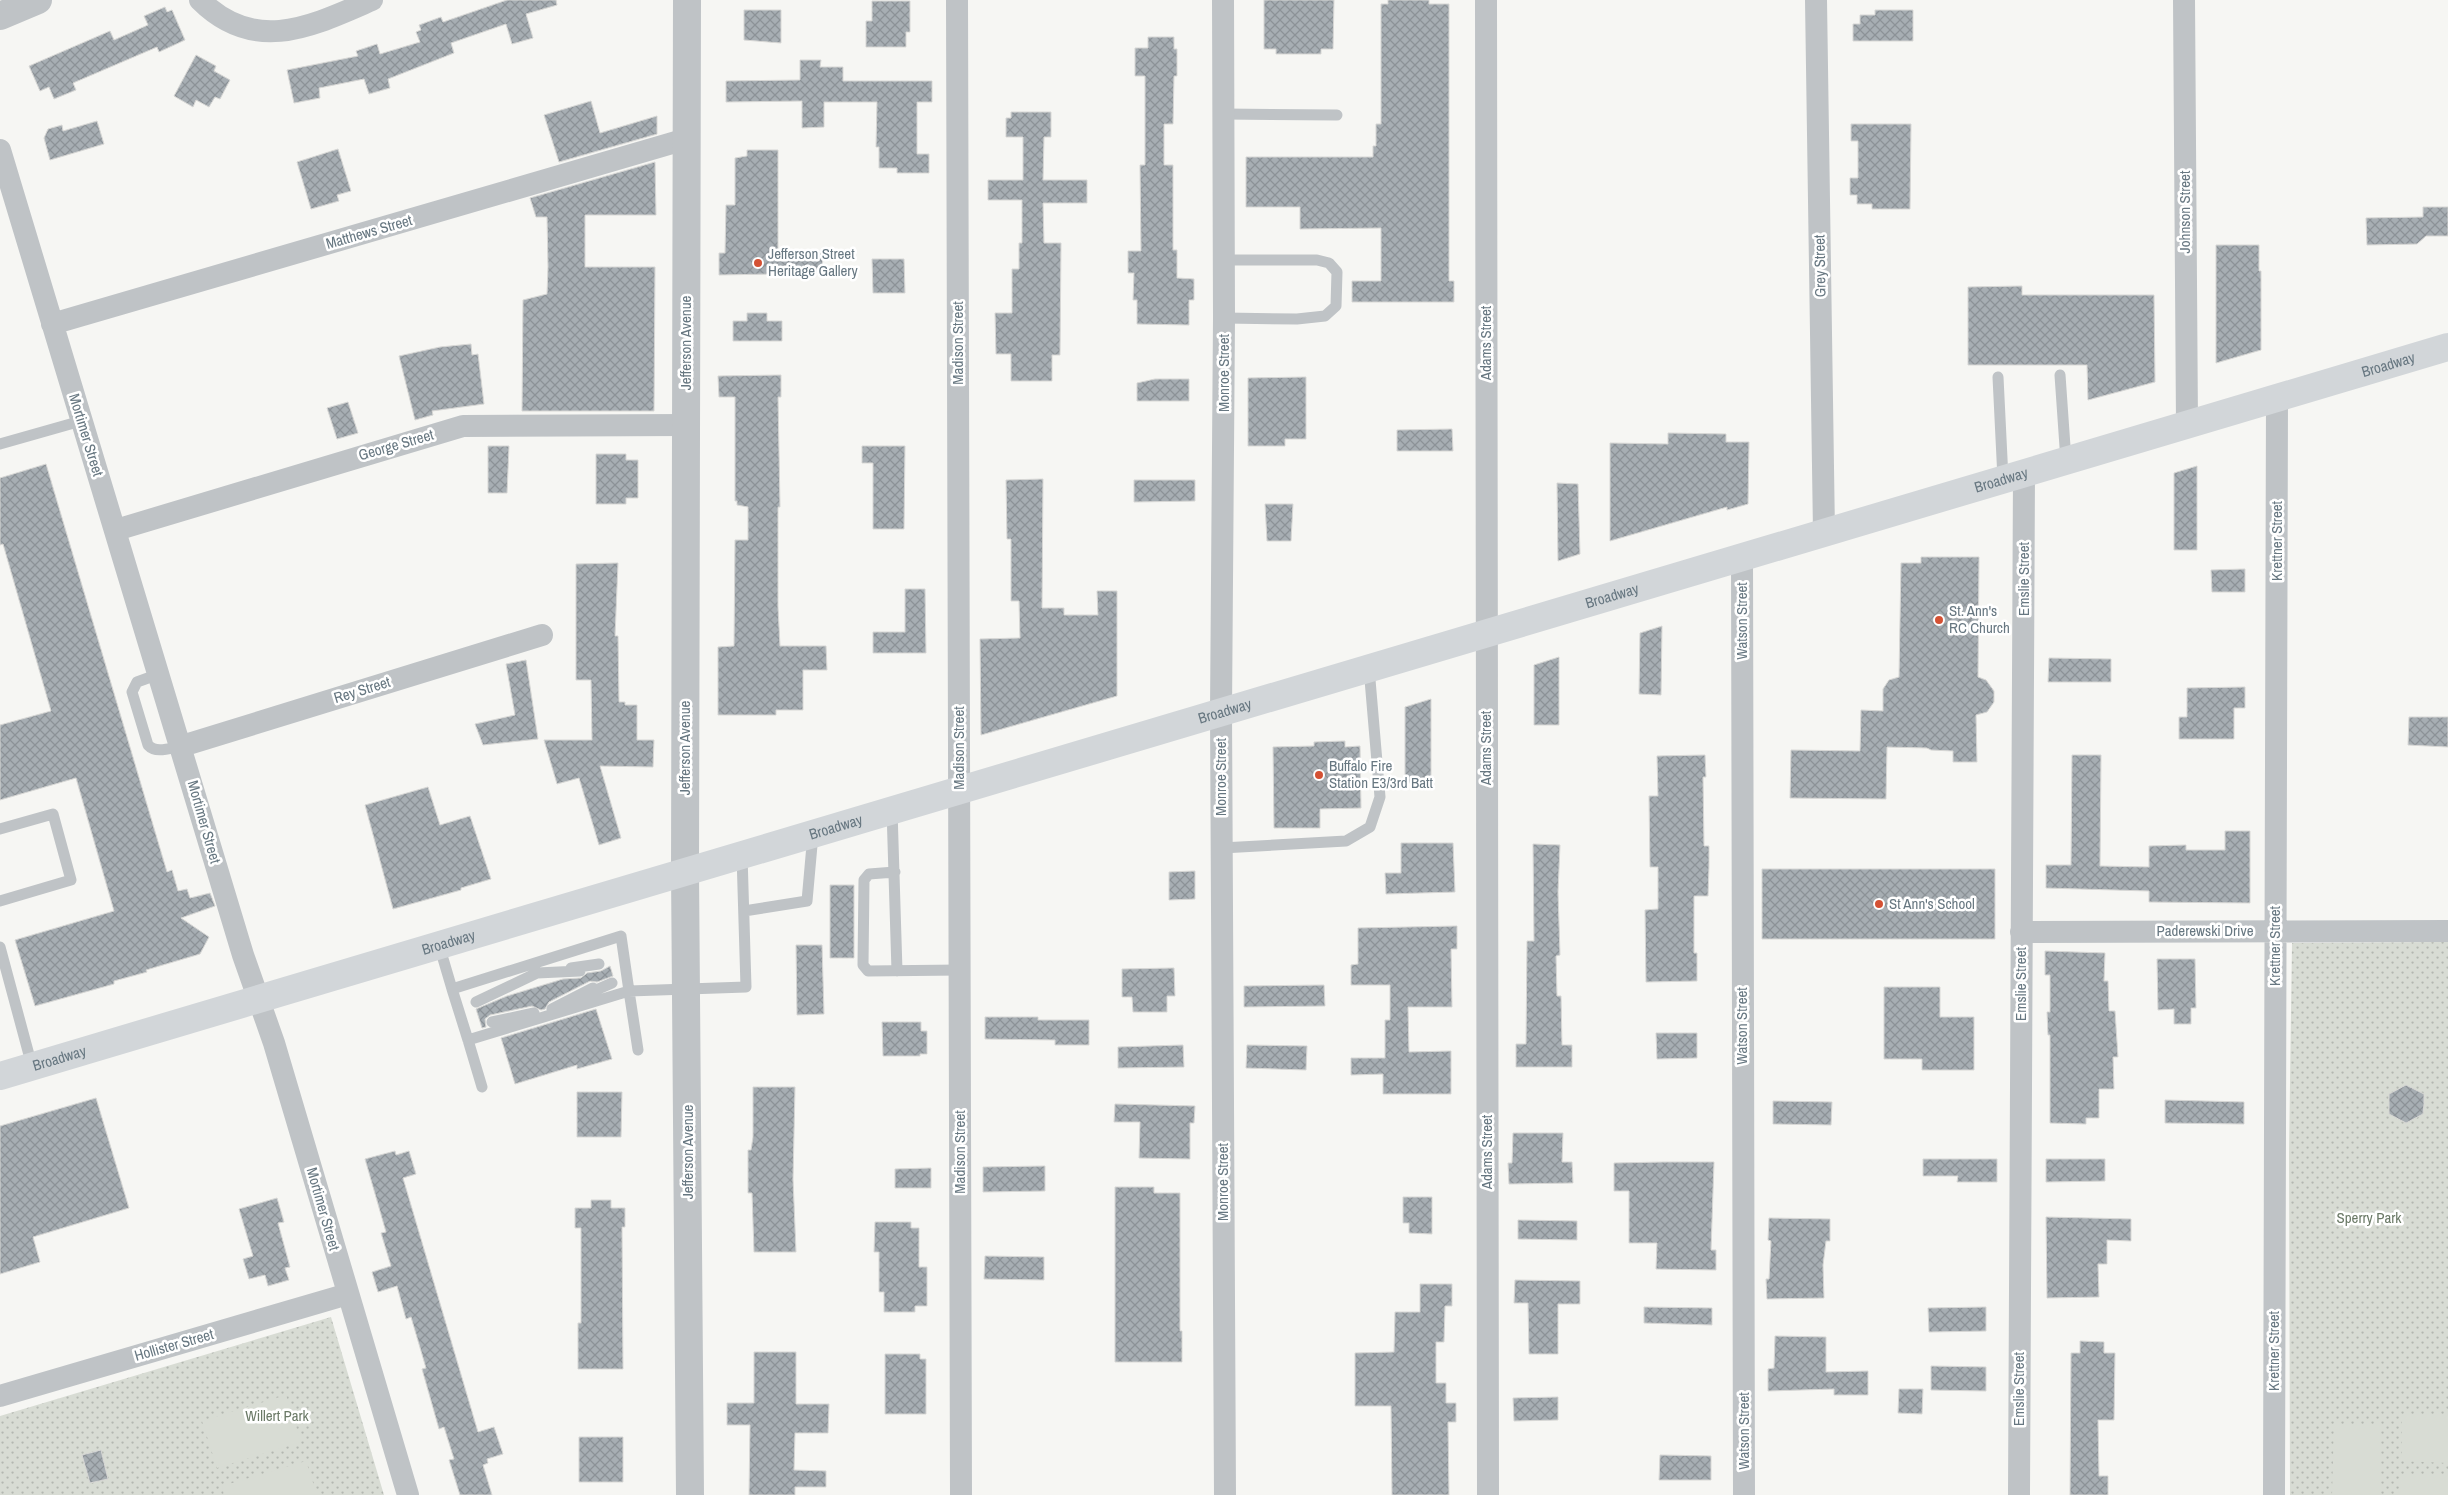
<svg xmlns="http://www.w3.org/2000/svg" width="2448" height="1495" viewBox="0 0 2448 1495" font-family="'Archivo Narrow',sans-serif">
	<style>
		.park { fill: url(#park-dots) }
		.pitch { fill: #d8dcd4 }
		.building { fill: url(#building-cross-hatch); stroke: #d7d7d5 }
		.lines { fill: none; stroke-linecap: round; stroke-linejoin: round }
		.service { stroke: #bfc3c6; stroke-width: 11 }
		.minor { stroke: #bfc3c6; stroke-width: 22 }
		.tertiary { stroke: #bfc3c6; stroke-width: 28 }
		.primary { stroke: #d2d6d9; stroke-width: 28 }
		.poi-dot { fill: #d45134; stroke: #fff; stroke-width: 2 }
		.labels { text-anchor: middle; stroke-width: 5; stroke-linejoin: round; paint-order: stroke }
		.street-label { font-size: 15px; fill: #677781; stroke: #fff }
		.poi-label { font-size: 15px; fill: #677781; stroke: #fff; text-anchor: start }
		.park-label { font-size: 15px; fill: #6a7966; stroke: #fff }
	</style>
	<defs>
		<pattern id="park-dots" width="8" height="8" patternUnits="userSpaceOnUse" patternTransform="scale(1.25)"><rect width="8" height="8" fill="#d8dcd4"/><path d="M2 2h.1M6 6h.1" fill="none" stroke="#b3b7b1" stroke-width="1.8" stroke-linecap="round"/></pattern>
		<pattern id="building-cross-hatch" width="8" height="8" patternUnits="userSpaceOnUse" patternTransform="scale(1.25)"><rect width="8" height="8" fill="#a7aeb3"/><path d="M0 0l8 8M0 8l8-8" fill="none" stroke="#8c9297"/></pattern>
	</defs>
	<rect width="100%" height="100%" fill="#f6f6f3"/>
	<path class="park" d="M2448 942V1495H2290L2289 1153 2292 943Z
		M331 1317 384 1495H0V1416Z"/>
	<path class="pitch" d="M286 1395 301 1442 217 1468 202 1421Z
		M2402 1415H2448V1463L2402 1461Z
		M2334 1424H2381V1495H2332Z
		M306 1461 317 1495H224L222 1486Z
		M2400 1476H2448V1495H2400Z"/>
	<path class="building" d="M507 0H556L557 5 526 14 533 38 512 44 506 24 451 43 454 53 388 79 390 88 369 94 364 79 319 88 320 98 294 103 287 70 358 56 356 51 377 44 380 54 420 42 416 32 421 30 419 25 441 17 443 22Z
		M1264 0H1334L1333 49H1321V54H1276V49H1264Z
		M1388 0H1429V4H1449V281H1454V302H1352V281H1381V228L1300 229V207H1246V157H1373V146H1376V124H1381V4H1388Z
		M872 1H910V32H906V47H866V21H872Z
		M165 7 167 12 172 10 185 40 159 52 157 47 73 83 76 90 54 99 49 87 40 91 29 66 110 31 114 40 148 25 144 16Z
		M744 10H781V43L744 40Z
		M1875 10H1913V41H1853V24H1860V15H1875Z
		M1148 37H1174V49H1177V76H1174L1173 124H1164V165H1173V250H1177V278L1194 279V300H1189V325L1137 324V300H1133L1134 273H1128V251H1141L1140 165H1145V76H1135V48H1148Z
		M196 55 216 66 214 71 230 80 220 99 215 97 209 107 196 100 193 107 174 96Z
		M800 60H821L820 67H843V81H932V102H917V154H929V173H897V168H879V147H876L877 102H824V127L802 128V101L726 102V81L800 80Z
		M591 101 600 133 657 116V134L559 162 544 115Z
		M1011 112H1051V137H1044L1043 180H1087V203H1043L1044 243H1061L1060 355H1052V381H1011V354H996L995 313H1012V269H1019V243H1022V200H988V180H1023V137H1006V118H1011Z
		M97 121 104 144 50 160 44 138 48 129 62 125 63 131Z
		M1851 124H1911L1910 209H1872V204H1857V195H1850V178H1858V141H1851Z
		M338 149 351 191 337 195 339 201 311 209 297 162Z
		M747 150H778V252L823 253 822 273 719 275V253H725L726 205H735V158L747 156Z
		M655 162 656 215H585V267H655L654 411H522L523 300 547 294 548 267 547 217H536L530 198Z
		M2423 207H2448V236H2426L2417 244 2367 245 2366 218 2423 217Z
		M2216 245H2259V271H2261V350L2216 363Z
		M872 259H904L905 293H873Z
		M2022 286V295H2154L2155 382 2088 400 2087 365H1968V287Z
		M747 313H767V321H782V341H733V321H747Z
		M471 344 472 355 478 354 484 404 432 411 433 415 415 420 399 356 440 347Z
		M781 375V397H778L780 507H778V607L780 646H826L827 670H803V710H776V715H718V647L734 646 735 540H748V507L737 505V501H735V397H719L718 376Z
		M1306 377V439H1285V446H1248V378Z
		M1155 379H1189V401H1137V383Z
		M348 402 358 433 337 439 327 408Z
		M1452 429 1453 451H1397V430Z
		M1668 433 1726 434V442H1749L1748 504 1727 510V507L1610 541V443L1668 444Z
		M488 446H509L507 493H488Z
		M862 446H905L904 529H873V463H862Z
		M596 454H626V460H638V498H626V504H596Z
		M46 464 167 872 172 870 178 891 187 889 190 898 210 893 215 906 181 918 209 937 200 954 146 970 147 972 114 981V984L35 1006 15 940 114 911 76 778 0 800V725L51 711 3 544 0 545V478Z
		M2197 466V550H2174V473Z
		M1043 479 1042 608H1064V615H1098L1097 591H1117V696L981 735 980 639 1020 638 1019 601H1011V539H1007L1006 480Z
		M1134 480H1195V501L1134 502Z
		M1557 483 1578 484 1580 554 1558 561Z
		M1265 504H1293L1291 541H1267Z
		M1921 557H1979L1978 677 1986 680 1994 691V702L1987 712 1976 715 1977 762H1953V751L1931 750 1927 748 1887 747 1886 799 1790 798 1791 750 1860 751 1861 710 1883 711V689L1889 680 1899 677 1901 563H1921Z
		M618 563 615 636H618L619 702H625V705H637V740H654L653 767 600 766 621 838 599 845 579 778 557 784 544 740H592L591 680H576V564Z
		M2245 569V592H2212L2211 570Z
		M905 589H925L926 653H873V632H905Z
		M1662 626 1661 695 1639 694 1640 633Z
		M1559 657V725H1534V665Z
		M2049 658 2111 659V682H2048Z
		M526 660 538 739 483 745 475 724 515 715 506 664Z
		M2245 687V708H2234V739H2179V717H2187V688Z
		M1431 699V783H1405V707Z
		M2409 717H2448V747L2408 745Z
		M1345 741V747L1360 746 1361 808 1320 809V828H1274L1273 747 1314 746V742Z
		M1705 755 1706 777H1703L1704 846H1709V866L1708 896H1694V953H1697V981L1646 982 1645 910 1658 909V867H1650L1649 796H1658L1657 756Z
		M2072 755H2101L2100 866 2149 867V846L2186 845V850H2225V831H2250V903L2149 902V891L2046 888V865H2071Z
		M428 787 440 825 470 816 491 879 461 888V890L393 909 365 805Z
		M1401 843H1453L1455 892 1386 894 1385 873H1401Z
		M1533 844 1560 845 1558 892 1560 955 1556 956 1557 996H1561L1562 1045H1572V1067H1516V1044H1526L1527 941H1534Z
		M1762 869H1995V939H1762Z
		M1195 871V899L1169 900V872Z
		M830 885H854V958H830Z
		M1457 926V949H1451L1452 1007H1408L1409 1052 1451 1051V1094H1383V1074L1351 1075V1058H1385V1020H1390V985H1351V965L1358 964V928Z
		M796 945H822L824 1014 797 1015Z
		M2045 951 2105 953 2104 981H2108L2109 1011H2115L2118 1057H2113L2114 1089H2099V1118H2086V1124L2050 1123V1035H2048L2047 1012H2050V975H2045Z
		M2157 959H2195L2196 1008H2191V1024H2174V1009L2158 1010Z
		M610 966 613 976 597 982 590 981 549 1002 545 1009 541 1010 532 1006 490 1015 485 1019 486 1027 482 1028 476 1009 507 996 563 979 581 978 587 973 601 971Z
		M1174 968 1175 996H1167V1012H1133L1132 997H1122V969Z
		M1324 985 1325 1006 1244 1007V986Z
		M1884 987H1940V1017H1974V1070H1922V1059H1884Z
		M596 1009 612 1059 577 1069V1065L515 1084 501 1038Z
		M985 1017H1038V1020H1089V1045H1055V1040L985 1039Z
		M882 1022H921V1031H927V1054H920V1056H883Z
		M1656 1033H1697V1058L1657 1059Z
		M1183 1045 1184 1067 1118 1068V1047Z
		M1247 1045 1307 1046 1306 1070 1246 1068Z
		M2406 1085 2424 1094V1104L2423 1114 2406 1123 2389 1114V1094Z
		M753 1087H795L793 1179 796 1252H754L752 1193H748V1150H751L753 1137Z
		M577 1092H622L621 1137H577Z
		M96 1098 129 1208 33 1237 40 1262 0 1274V1126Z
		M2165 1100 2244 1102V1124L2165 1123Z
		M1773 1101 1832 1102 1831 1125 1773 1124Z
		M1115 1104 1195 1106 1194 1123H1190V1159L1139 1158 1140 1122H1114Z
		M1513 1133H1563L1562 1162H1572L1573 1183 1509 1184 1508 1163H1512Z
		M395 1151 396 1155 409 1151 416 1174 403 1178 478 1432 494 1427 503 1454 487 1459 488 1463 483 1465 492 1495H460L449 1460 454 1459 444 1427 439 1429 422 1369 426 1368 411 1317 406 1319 397 1286 378 1292 372 1272 391 1266 381 1233 386 1232 365 1159Z
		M1923 1159H1997V1182H1957L1958 1176H1923Z
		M2046 1159H2105V1181L2046 1182Z
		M1664 1162H1714L1711 1250H1716V1270L1656 1269 1657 1243H1629V1191H1614V1163Z
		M1045 1166V1191L983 1192V1167Z
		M931 1168V1188H895V1169Z
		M1115 1187H1154V1193H1180V1331H1182V1362H1115Z
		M1403 1197H1432V1234L1409 1233V1223H1403Z
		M277 1198 284 1222 278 1223 290 1267 285 1268 289 1280 268 1286 265 1275 249 1279 243 1259 253 1256 239 1209Z
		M591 1200H611V1208H625V1227H622L623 1369H578V1323H581V1228H575V1208H591Z
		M2046 1217 2131 1219V1241L2107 1240V1264H2098L2099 1297 2047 1298Z
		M1769 1218 1830 1219V1241H1826L1823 1265 1824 1298 1767 1299 1766 1279H1769L1771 1241 1768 1240Z
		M1518 1220 1577 1221V1240L1518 1239Z
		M875 1222H911V1228H919V1267H927V1306H915V1312H884V1292H879V1252H874Z
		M985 1256 1044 1257V1280L984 1279Z
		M1515 1280 1580 1281V1304H1558V1354H1529L1528 1303H1514Z
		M1420 1284H1452V1306H1445L1444 1342H1436V1383H1446V1403H1456V1422H1448L1449 1495H1392L1391 1406H1355V1353L1394 1352 1395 1312H1420Z
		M1644 1307 1712 1308V1325L1644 1323Z
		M1986 1307V1331L1929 1332 1928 1308Z
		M1775 1336 1826 1337V1372L1868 1371V1395H1834V1389L1768 1391V1369L1774 1368Z
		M2080 1341 2104 1342V1353H2115L2114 1420H2098L2099 1476H2108V1495H2070L2071 1353H2080Z
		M754 1352H796V1404H829L828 1433H795L794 1470 826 1471V1487H795V1495H749L750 1425H727V1403H754Z
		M885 1354H920V1359H926V1414H885Z
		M1931 1366 1986 1367V1391L1931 1390Z
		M1899 1389H1923L1922 1414 1898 1413Z
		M1558 1397V1420L1514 1421 1513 1398Z
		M579 1437H623V1482H579Z
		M101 1450 108 1479 90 1483 82 1455Z
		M1660 1455 1711 1456V1480H1659Z"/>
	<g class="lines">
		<path class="service" d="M1224 114 1337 115
			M1224 260H1317L1329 263 1337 272 1336 306 1325 316 1297 319 1224 318
			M2060 375 2066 461
			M1998 377 2003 479
			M0 444 81 421
			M159 674 137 682 132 692 148 745C156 754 170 748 182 746
			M892 810 897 971
			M0 829 53 814 71 880 0 901
			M1222 848 1346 841 1370 827 1380 797 1369 668
			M895 872 869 874 864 880 863 965 868 971 960 970
			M744 911 807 901 813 834
			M439 945 452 989 621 936 629 991 746 987 742 855
			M0 947 32 1066
			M571 968 599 964
			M452 989 468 1040 629 991 638 1050
			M587 994 612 983
			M476 1002 537 973 580 971
			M552 1009 593 988
			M492 1022 534 1013
			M468 1040 482 1087"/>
		<path class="minor" d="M200 0C255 55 312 26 372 0
			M957 0 961 1495
			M1223 0 1224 318 1221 712 1225 1495
			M1486 0 1488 1495
			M1816 0 1824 533
			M2184 0 2187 424
			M0 150 243 955 274 1043 408 1495
			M52 324 686 139
			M116 530 463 426 686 425
			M1742 557 1744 1495
			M182 746 542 635
			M2021 932 2448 931
			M0 1396 348 1294
			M2019 1495 2024 473
			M2274 1495 2277 397"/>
		<path class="tertiary" d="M687 0 685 871 690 1495
			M0 16 38 0"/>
		<path class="primary" id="s1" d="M0 1076 2448 347"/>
	</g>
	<g class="poi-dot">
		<circle cx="758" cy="263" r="5"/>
		<circle cx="1939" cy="620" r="5"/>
		<circle cx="1319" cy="775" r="5"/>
		<circle cx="1879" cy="904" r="5"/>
	</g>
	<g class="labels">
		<g class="street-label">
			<text transform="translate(2185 212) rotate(-90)" y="5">Johnson Street</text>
			<text transform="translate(369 232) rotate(-16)" y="5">Matthews Street</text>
			<text transform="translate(1820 266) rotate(-91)" y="5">Grey Street</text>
			<text transform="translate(686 343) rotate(-90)" y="5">Jefferson Avenue</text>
			<text transform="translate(958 343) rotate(-90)" y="5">Madison Street</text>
			<text transform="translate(1486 343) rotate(-90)" y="5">Adams Street</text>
			<text dy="5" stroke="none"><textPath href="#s1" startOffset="2492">Broadway</textPath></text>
			<text transform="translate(1224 373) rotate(-90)" y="5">Monroe Street</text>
			<text transform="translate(86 435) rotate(73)" y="5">Mortimer Street</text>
			<text transform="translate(396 445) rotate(-16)" y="5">George Street</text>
			<text dy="5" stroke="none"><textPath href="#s1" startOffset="2088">Broadway</textPath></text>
			<text transform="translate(2277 541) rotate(-90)" y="5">Krettner Street</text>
			<text transform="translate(2024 579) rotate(-90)" y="5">Emslie Street</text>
			<text dy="5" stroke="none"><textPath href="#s1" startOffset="1682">Broadway</textPath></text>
			<text transform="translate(1742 621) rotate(-90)" y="5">Watson Street</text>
			<text transform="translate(362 690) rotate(-17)" y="5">Rey Street</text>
			<text dy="5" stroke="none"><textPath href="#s1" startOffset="1278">Broadway</textPath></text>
			<text transform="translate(685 748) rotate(-90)" y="5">Jefferson Avenue</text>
			<text transform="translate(959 748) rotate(-90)" y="5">Madison Street</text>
			<text transform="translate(1486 748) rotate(-90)" y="5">Adams Street</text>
			<text transform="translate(1221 777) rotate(-90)" y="5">Monroe Street</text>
			<text transform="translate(204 822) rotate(74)" y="5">Mortimer Street</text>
			<text dy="5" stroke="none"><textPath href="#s1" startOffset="872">Broadway</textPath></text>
			<text x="2205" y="936">Paderewski Drive</text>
			<text dy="5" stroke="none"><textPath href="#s1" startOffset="468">Broadway</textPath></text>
			<text transform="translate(2275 946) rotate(-90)" y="5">Krettner Street</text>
			<text transform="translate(2021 984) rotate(-90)" y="5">Emslie Street</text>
			<text transform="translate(1742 1026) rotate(-90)" y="5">Watson Street</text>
			<text dy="5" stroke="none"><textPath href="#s1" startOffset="62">Broadway</textPath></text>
			<text transform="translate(688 1152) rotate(-90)" y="5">Jefferson Avenue</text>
			<text transform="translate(960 1152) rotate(-90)" y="5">Madison Street</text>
			<text transform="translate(1487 1152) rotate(-90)" y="5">Adams Street</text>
			<text transform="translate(1223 1182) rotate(-90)" y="5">Monroe Street</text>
			<text transform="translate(323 1209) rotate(74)" y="5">Mortimer Street</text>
			<text transform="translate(174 1345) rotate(-16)" y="5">Hollister Street</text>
			<text transform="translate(2274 1351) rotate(-90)" y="5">Krettner Street</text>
			<text transform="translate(2019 1389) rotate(-90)" y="5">Emslie Street</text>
			<text transform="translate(1744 1431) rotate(-90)" y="5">Watson Street</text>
		</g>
		<g class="poi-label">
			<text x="768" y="259">Jefferson Street<tspan x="768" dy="17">Heritage Gallery</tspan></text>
			<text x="1949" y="616">St. Ann's<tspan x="1949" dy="17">RC Church</tspan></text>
			<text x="1329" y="771">Buffalo Fire<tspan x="1329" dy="17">Station E3/3rd Batt</tspan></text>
			<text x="1889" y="909">St Ann's School</text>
		</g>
		<g class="park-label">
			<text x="2369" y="1223">Sperry Park</text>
			<text x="277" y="1421">Willert Park</text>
		</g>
	</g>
</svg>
